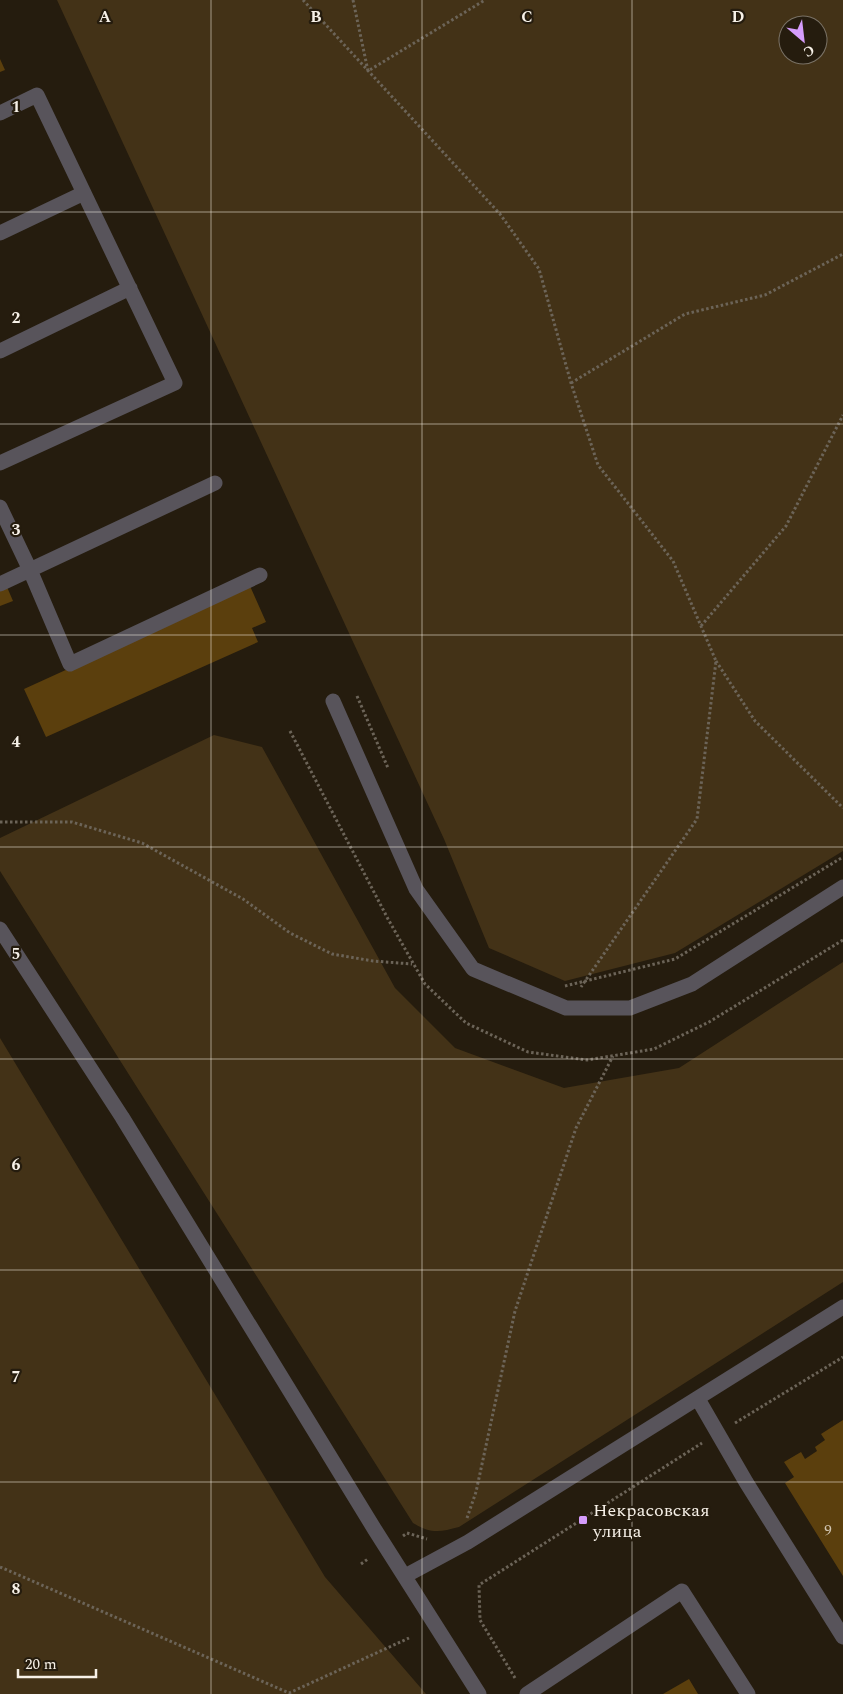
<svg xmlns="http://www.w3.org/2000/svg" width="843" height="1694" viewBox="0 0 843 1694" font-family="Spectral,serif">
	<style>
		.green { fill: #433217; fill-rule: evenodd }
		.building { fill: #5b3f0d }
		.lines { fill: none; stroke-linecap: round; stroke-linejoin: round }
		.path { stroke: #6c6458; stroke-width: 3; stroke-dasharray: 2.5 2.5; stroke-linecap: butt }
		.minor { stroke: #58545b; stroke-width: 15 }
		.grid { fill: none; stroke: #f7f1e8; stroke-width: 1; stroke-opacity: 0.55 }
		.poi-dot { fill: #d59cfb; stroke: #251c0e; stroke-width: 2 }
		.labels { text-anchor: middle; stroke-width: 4.5; stroke-linejoin: round; paint-order: stroke }
		.number-label { font-size: 15px; fill: #d0c4b1 }
		.poi-label { font-size: 18px; fill: #f7f1e8; stroke: #251c0e; text-anchor: start }
		.grid-label { font-size: 16px; text-anchor: middle; font-weight: bold; fill: #f7f1e8; stroke: #251c0e; stroke-width: 4.5; stroke-linejoin: round; paint-order: stroke }
	</style>
	<rect width="100%" height="100%" fill="#251c0e"/>
	<path class="green" d="M57 0H843V851L675 953 565 981 489 948 444 839ZM788 25H818V55H788Z
		M214 735 262 747 395 988 455 1048 564 1088 679 1068 843 962V1282L459 1527C440 1532 431 1534 413 1523L0 871V838Z
		M0 1038 325 1577 426 1694H0Z"/>
	<path class="building" d="M0 59 5 70 0 72Z
		M250 586 266 622 252 628 258 642 46 737 24 689Z
		M7 587 13 601 0 606V590Z
		M843 1420V1576L785 1483 794 1477 784 1462 801 1452 805 1459 817 1451 815 1447 825 1440 821 1434Z
		M689 1679 698 1694H663Z"/>
	<g class="lines">
		<path class="path" d="M303 0 500 214 539 269 571 383 598 465 673 561 716 661 697 819 581 987
			M353 0 368 71 485 0
			M571 383 685 314 765 295 843 254
			M701 626 786 526 843 415
			M716 661 755 721 843 808
			M357 696 388 768
			M290 731 388 919 425 984 466 1023 528 1052 587 1060 654 1049 709 1022 843 940
			M0 822H72L142 843 243 899 290 933 332 954 373 961 412 964
			M565 986 675 959 843 857
			M735 1423 843 1357
			M467 1518 476 1492 515 1311 576 1128 613 1056
			M403 1536 407 1533 427 1539
			M361 1564 368 1559
			M0 1567 289 1693 409 1638
			M515 1678 480 1620 479 1585 702 1443"/>
		<path class="minor" d="M0 113 37 95 175 383 0 463
			M0 233 84 193
			M0 351 130 288
			M0 507 30 570 70 664 260 575
			M0 584 215 483
			M333 701 416 889 473 969 566 1008H630L692 984 843 887
			M0 929 122 1117 375 1530 479 1694
			M698 1399 746 1482 843 1637
			M405 1576 468 1542 843 1307
			M527 1694 682 1591 748 1694"/>
	</g>
	<path class="grid" d="M211 0V1694M422 0V1694M632 0V1694M0 212H843M0 424H843M0 635H843M0 847H843M0 1059H843M0 1270H843M0 1482H843"/>
	<rect class="poi-dot" x="578" y="1515" width="10" height="10" rx="2.5"/>
	<g class="labels">
		<g class="number-label">
			<text x="828" y="1535">9</text>
		</g>
		<g class="poi-label">
			<text x="593" y="1516">Некрасовская<tspan x="593" dy="21">улица</tspan></text>
		</g>
	</g>
	<g class="grid-label">
		<text x="105" y="22">A</text>
		<text x="316" y="22">B</text>
		<text x="527" y="22">C</text>
		<text x="738" y="22">D</text>
		<text x="16" y="112">1</text>
		<text x="16" y="323">2</text>
		<text x="16" y="535">3</text>
		<text x="16" y="747">4</text>
		<text x="16" y="959">5</text>
		<text x="16" y="1170">6</text>
		<text x="16" y="1382">7</text>
		<text x="16" y="1594">8</text>
	</g>
	<g transform="translate(803 40) rotate(152)"><circle r="24" fill="#251c0e" stroke="#797165"/>
	<path d="M0-4L9 19L0 12L-9 19Z" fill="#d59cfb"/>
	<text y="-8" font-size="14" font-weight="bold" text-anchor="middle" fill="#f7f1e8">С</text>
	</g>
	<path d="M18 1669v8h78v-8" fill="none" stroke="#f7f1e8" stroke-width="2.5"/>
	<text x="25" y="1669" font-size="15" fill="#f7f1e8" stroke="#251c0e" stroke-width="4" paint-order="stroke">20 m</text>
</svg>
